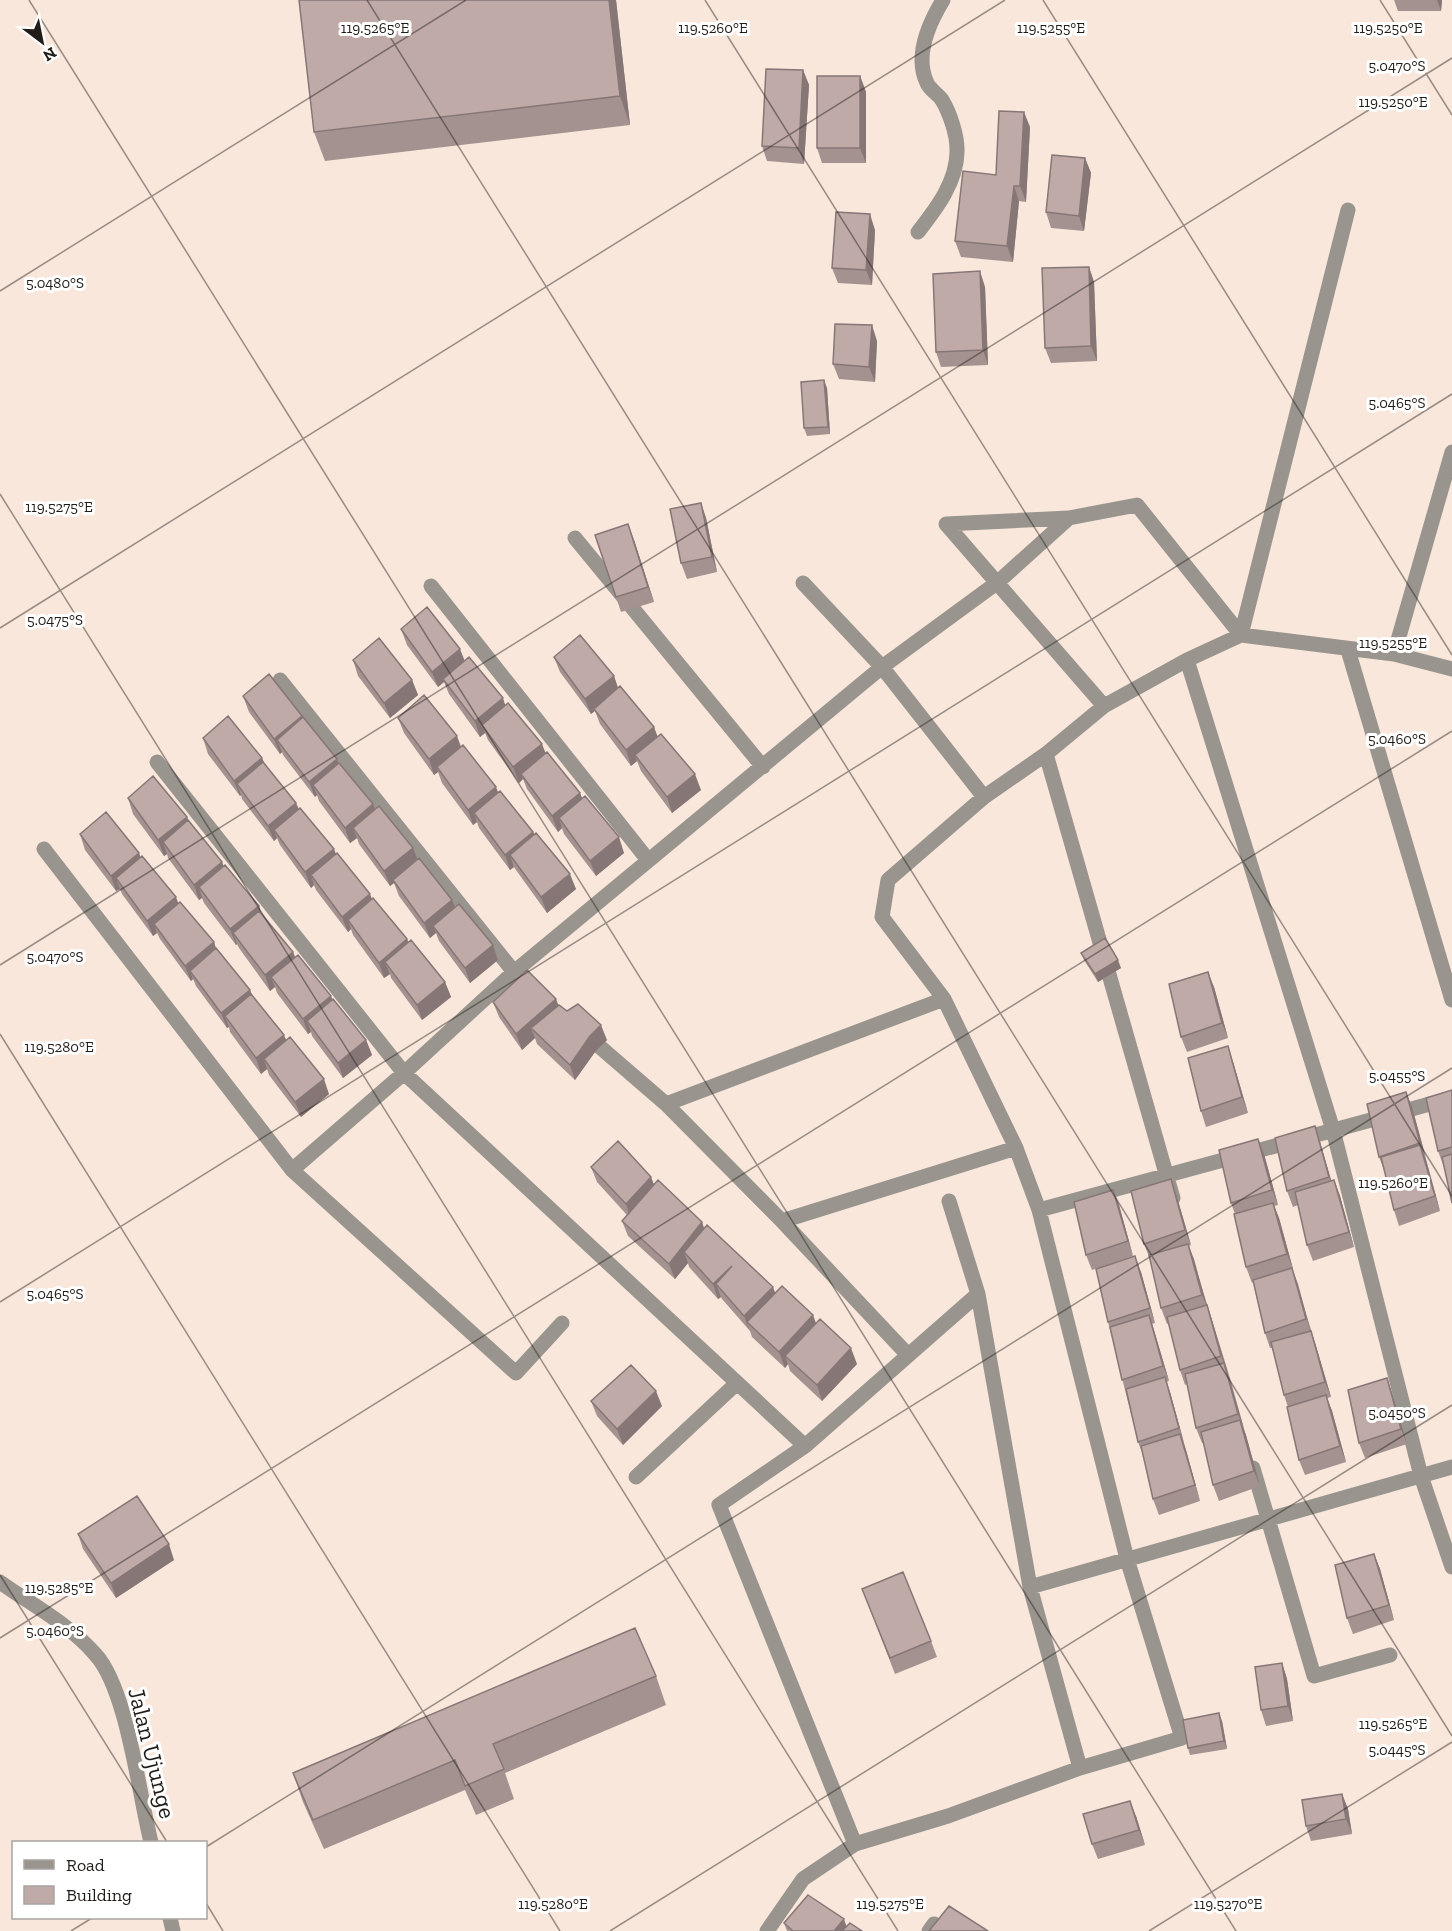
<svg xmlns="http://www.w3.org/2000/svg" width="1452" height="1931" viewBox="0 0 1452 1931" font-family="'Zilla Slab',serif">
	<style>
		.lines { fill: none; stroke-linecap: round; stroke-linejoin: round }
		.minor { stroke: #99958e; stroke-width: 15 }
		.wall { fill: #a49290 }
		.shaded-wall { fill: #867776 }
		.building { fill: #bfaaa8; stroke: #867776; stroke-width: 1.5 }
		.ticks { fill: none; stroke: #221c18; stroke-width: 1.5; stroke-opacity: 0.45 }
		.labels { text-anchor: middle; stroke-width: 6; stroke-linejoin: round; paint-order: stroke }
		.street-label { font-size: 24px; fill: #221c18; stroke: #fff }
		.ticks-label { font-size: 15px; text-anchor: middle; fill: #221c18; stroke: #fff; stroke-width: 6; stroke-linejoin: round; paint-order: stroke }
	</style>
	<rect width="100%" height="100%" fill="#f9e7dc"/>
	<g class="lines">
		<path class="minor" d="M918 232C936 209 958 181 957 149 957 135 950 113 942 100 938 94 930 90 927 83 914 56 929 23 943 0
			M1069 518 946 524 1104 706
			M575 538 763 767
			M803 583 882 667 984 797
			M431 586 648 860
			M1241 635 1348 210
			M1348 650 1452 1000
			M1394 654 1452 452
			M1187 660 1333 1130 1421 1476 1452 1567
			M280 680 514 972 882 667 998 582 1069 518 1137 505 1241 635
			M1046 754 1173 1198
			M157 762 404 1073 805 1446
			M44 849 292 1170
			M522 978 514 972 404 1073 292 1170 516 1373 562 1323
			M585 1034 666 1104 782 1221 908 1355
			M666 1104 944 999
			M949 1201 978 1294 1030 1587 1080 1768
			M1039 1210 1452 1098
			M782 1221 1016 1148
			M1253 1468 1314 1676 1390 1655
			M636 1477 737 1383
			M0 1582C32 1605 69 1624 95 1654 127 1688 139 1795 151 1842
			M1030 1587 1452 1467
			M855 1844 719 1505 805 1446 978 1294
			M170 1918 173 1931
			M767 1931 803 1879 855 1844 948 1816 1080 1768 1182 1738 1127 1559 1039 1210 1016 1148 944 999 882 917 888 880 984 797 1046 754 1104 706 1187 660 1241 635 1394 654 1452 669
			M929 1931 934 1924 944 1931"/>
	</g>
	<path class="wall" d="M616 0 630 125 325 161 314 132Z
		M1394 0H1442L1441 11H1398Z
		M803 70 809 85 804 164 767 161 762 146Z
		M860 76 866 92V163H822L817 148Z
		M1030 127 1026 202 1019 201 1013 262 961 257 955 241 996 175Z
		M1085 158 1091 173 1084 231 1051 228 1046 212Z
		M875 230 872 285 838 283 832 268Z
		M1089 267 1094 282 1097 361 1051 363 1045 348Z
		M985 287 988 365 941 367 936 352Z
		M877 341 875 382 839 379 833 364Z
		M827 388 830 434 807 436 804 428Z
		M701 503 706 518 717 572 687 579 681 563Z
		M634 540 654 602 621 612 616 597Z
		M401 629 465 661 505 705 580 793 582 798 624 853 596 876 564 834 562 828 558 832 527 789 523 779 519 783 488 740 485 733 480 737 449 694 444 682 438 687 407 645Z
		M554 657 614 676 618 688 654 727 657 737 701 790 672 813 641 771 637 761 631 766 600 724 595 711 591 714 560 672Z
		M353 660 412 680 418 695 390 718 358 676Z
		M243 696 303 718 337 759 339 763 373 804 375 810 417 859 498 960 470 983 439 941 436 933 430 938 399 896 394 883 390 886 359 844 357 838 350 843 319 801 317 795 315 797 283 755 282 752 280 754 249 712Z
		M398 718 461 747 498 792 533 832 535 835 576 889 547 913 516 870 514 867 510 870 479 828 477 822 473 825 442 783 438 772 434 775 404 733Z
		M203 738 262 758 265 764 296 803 299 809 372 899 409 942 445 982 451 997 422 1020 391 978 390 974 384 978 353 935 351 929 348 932 316 890 314 885 311 888 280 845 277 838 274 841 242 799 241 795 240 796 208 754Z
		M128 798 187 817 188 820 222 862 223 866 259 906 261 913 293 952 295 957 331 996 332 999 366 1040 372 1055 343 1078 312 1036 311 1032 308 1034 277 993 275 987 270 991 239 948 237 944 236 945 204 903 202 898 199 900 168 858 167 854 164 856 133 814Z
		M80 834 139 853 140 857 178 903 214 942 216 949 250 990 252 996 329 1094 301 1117 269 1075 267 1069 261 1074 230 1032 229 1027 227 1028 196 986 193 979 191 981 160 939 157 933 153 936 122 894 120 889 116 891 85 850Z
		M1081 953 1121 968 1098 982 1084 960Z
		M1214 987 1228 1038 1187 1052 1181 1037Z
		M493 1002 559 1005 607 1040 595 1052 575 1080 537 1044 535 1038 522 1050 499 1017Z
		M1233 1062 1248 1113 1206 1127 1201 1111Z
		M1452 1090V1203L1444 1167 1438 1151Z
		M1406 1092 1412 1107 1440 1211 1399 1226 1394 1210 1385 1172 1379 1157Z
		M1315 1126 1320 1142 1331 1181 1334 1180 1340 1196 1354 1247 1313 1261 1307 1245 1298 1205 1293 1207 1287 1191Z
		M1258 1139 1264 1154 1278 1205 1274 1206 1279 1218 1293 1269H1292L1316 1346 1331 1397 1327 1398 1332 1411 1346 1462 1305 1475 1299 1460 1288 1407 1284 1395 1273 1348H1270L1265 1333 1253 1282 1252 1283 1246 1267 1235 1214 1231 1203Z
		M591 1167 654 1185 702 1222 704 1228 775 1294 816 1323 857 1364 822 1401 790 1371 788 1364 785 1368 752 1337 750 1331 722 1299 721 1297 718 1299 689 1267 688 1263 675 1279 628 1236 622 1221 627 1215 597 1182Z
		M1171 1179 1176 1194 1191 1245 1189 1246 1230 1378 1260 1486 1219 1501 1213 1485 1204 1443H1202L1196 1428 1187 1384 1185 1385 1180 1370 1169 1323 1167 1324 1161 1308 1150 1259 1144 1244Z
		M1113 1190 1119 1205 1133 1256 1092 1270 1086 1255Z
		M1141 1272 1155 1323 1152 1324 1169 1381 1166 1382 1170 1392 1200 1501 1159 1515 1153 1499 1144 1457 1138 1442 1108 1322Z
		M1392 1393 1407 1444 1365 1458 1359 1443Z
		M591 1401 662 1406 623 1445 597 1416Z
		M78 1534 174 1560 116 1598 83 1549Z
		M1374 1554 1380 1569 1394 1620 1353 1634 1347 1618Z
		M862 1589 931 1641 937 1657 895 1674Z
		M1282 1663 1287 1679 1293 1721 1266 1726 1261 1710Z
		M656 1676 666 1705 505 1773 514 1799 476 1815 465 1790 324 1849 303 1802 293 1773Z
		M1222 1721 1227 1749 1190 1755 1188 1748Z
		M1342 1794 1348 1809 1352 1834 1311 1841 1306 1826Z
		M1136 1816 1145 1845 1098 1859 1092 1844Z
		M784 1923 847 1926 862 1931H787Z"/>
	<path class="shaded-wall" d="M609 0H616L630 125 620 96Z
		M1437 0H1442L1441 11Z
		M803 70 809 85 804 164 799 148Z
		M860 76 866 92V163L860 148Z
		M1024 112 1030 127 1026 202 1020 186Z
		M1085 158 1091 173 1084 231 1079 216Z
		M1014 186 1019 201 1013 262 1007 246Z
		M870 214 875 230 872 285 866 270Z
		M1089 267 1094 282 1097 361 1091 346Z
		M980 271 985 287 988 365 983 350Z
		M872 325 877 341 875 382 869 367Z
		M824 380 827 388 830 434 828 427Z
		M701 503 706 518 717 572 712 557Z
		M628 524 634 540 654 602 648 587Z
		M460 649 466 664 443 679 444 682 438 687 432 672Z
		M614 676 619 691 591 714 585 699Z
		M412 680 418 695 390 718 384 703Z
		M503 698 508 714 482 725 485 733 480 737 475 721Z
		M302 716 308 731 277 740 282 752 280 754 274 739Z
		M654 727 660 743 635 755 637 761 631 766 626 750Z
		M457 736 463 752 437 767 438 772 434 775 429 759Z
		M542 744 548 759 521 774 523 779 519 783 513 767Z
		M262 758 268 773 237 784 241 795 240 796 234 781Z
		M337 759 343 774 313 785 317 795 315 797 309 782Z
		M695 774 701 790 672 813 667 797Z
		M496 787 502 802 474 813 477 822 473 825 468 810Z
		M580 793 586 809 559 818 562 828 558 832 552 816Z
		M296 803 302 818 274 830 277 838 274 841 268 826Z
		M373 804 379 820 353 828 357 838 350 843 345 828Z
		M187 817 193 832 163 842 167 854 164 856 158 840Z
		M533 832 539 847 510 855 514 867 510 870 505 855Z
		M619 837 624 853 596 876 590 861Z
		M413 848 419 863 393 880 394 883 390 886 384 871Z
		M334 849 340 864 311 875 314 885 311 888 305 872Z
		M139 853 144 868 116 878 120 889 116 891 111 876Z
		M222 862 228 877 199 887 202 898 199 900 194 885Z
		M570 874 576 889 547 913 541 897Z
		M370 894 376 909 348 920 351 929 348 932 342 917Z
		M176 897 182 913 154 924 157 933 153 936 147 921Z
		M452 900 458 915 433 926 436 933 430 938 424 923Z
		M259 906 264 922 233 933 237 944 236 945 230 929Z
		M407 939 413 955 385 962 390 974 384 978 379 963Z
		M214 942 219 958 190 971 193 979 191 981 185 966Z
		M493 945 498 960 470 983 465 968Z
		M293 952 299 967 271 977 275 987 270 991 265 975Z
		M1118 960 1121 968 1098 982 1095 974Z
		M1208 972 1214 987 1228 1038 1222 1023Z
		M445 982 451 997 422 1020 417 1005Z
		M250 990 256 1005 225 1016 229 1027 227 1028 221 1013Z
		M331 996 336 1011 307 1021 311 1032 308 1034 303 1019Z
		M556 999 562 1014 531 1028 535 1038 522 1050 516 1034Z
		M601 1025 607 1040 595 1052 575 1080 570 1065 590 1036Z
		M284 1035 290 1050 264 1059 267 1069 261 1074 256 1058Z
		M366 1040 372 1055 343 1078 338 1063Z
		M1228 1046 1233 1062 1248 1113 1242 1097Z
		M324 1079 329 1094 301 1117 295 1102Z
		M1406 1092 1412 1107 1426 1158 1420 1143Z
		M1315 1126 1320 1142 1335 1193 1329 1177Z
		M1258 1139 1264 1154 1278 1205 1272 1190Z
		M1420 1145 1426 1160 1440 1211 1435 1196Z
		M651 1177 657 1192 631 1220 626 1204Z
		M1171 1179 1176 1194 1191 1245 1185 1230Z
		M1334 1180 1340 1196 1354 1247 1349 1232Z
		M1113 1190 1119 1205 1133 1256 1128 1241Z
		M1273 1203 1279 1218 1293 1269 1287 1254Z
		M702 1222 707 1238 684 1252 688 1263 675 1279 669 1264Z
		M1188 1244 1194 1259 1208 1310 1202 1295Z
		M1135 1256 1141 1272 1155 1323 1150 1308Z
		M732 1266 716 1284 721 1297 718 1299 713 1284Z
		M1292 1268 1298 1284 1311 1332 1316 1346 1331 1397 1325 1382Z
		M773 1287 779 1303 747 1322 750 1332 744 1316Z
		M1207 1305 1212 1320 1244 1429 1238 1414Z
		M813 1315 819 1331 785 1356 788 1364 785 1368 779 1352Z
		M1149 1315 1154 1330 1169 1381 1163 1366Z
		M851 1348 857 1364 822 1401 817 1385Z
		M1165 1377 1170 1392 1184 1443 1179 1428Z
		M1387 1378 1392 1393 1407 1444 1401 1429Z
		M656 1391 662 1406 623 1445 617 1429Z
		M1326 1395 1332 1411 1346 1462 1340 1446Z
		M1240 1420 1246 1435 1260 1486 1254 1471Z
		M1180 1434 1186 1450 1200 1501 1195 1485Z
		M169 1544 174 1560 116 1598 111 1583Z
		M1374 1554 1380 1569 1394 1620 1389 1605Z
		M1282 1663 1287 1679 1293 1721 1288 1706Z
		M1219 1713 1222 1721 1227 1749 1224 1741Z
		M1342 1794 1348 1809 1352 1834 1346 1819Z
		M1130 1801 1136 1816 1145 1845 1139 1830Z
		M844 1919 848 1931H834Z"/>
	<path class="building" d="M299 0H609L620 96 314 132Z
		M766 69 803 70 799 148 762 146Z
		M817 76H860V148H817Z
		M999 111 1024 112 1020 186H1014L1007 246 955 241 963 171 996 175Z
		M1052 155 1085 158 1079 216 1046 212Z
		M836 212 870 214 866 270 832 268Z
		M1089 267 1091 346 1045 348 1042 268Z
		M980 271 983 350 936 352 933 274Z
		M835 324 872 325 869 367 833 364Z
		M824 380 828 427 804 428 801 382Z
		M701 503 712 557 681 563 670 509Z
		M628 524 648 587 616 597 595 535Z
		M427 607 460 649 432 672 401 629Z
		M580 635 614 676 585 699 554 657Z
		M379 638 412 680 384 703 353 660Z
		M469 657 503 698 475 721 443 679Z
		M269 674 302 716 274 739 243 696Z
		M620 686 654 727 626 750 594 709Z
		M424 695 457 736 429 759 398 718Z
		M508 703 542 744 513 767 482 725Z
		M228 716 262 758 234 781 203 738Z
		M303 717 337 759 309 782 277 740Z
		M661 734 695 774 667 797 635 755Z
		M463 745 496 787 468 810 437 767Z
		M547 752 580 793 552 816 521 774Z
		M263 762 296 803 268 826 237 784Z
		M339 763 373 804 345 828 313 785Z
		M153 776 187 817 158 840 128 798Z
		M500 791 533 832 505 855 474 813Z
		M585 796 619 837 590 861 559 818Z
		M379 806 413 848 384 871 353 828Z
		M300 808 334 849 305 872 274 830Z
		M106 812 139 853 111 876 80 834Z
		M188 820 222 862 194 885 163 842Z
		M536 833 570 874 541 897 510 855Z
		M337 853 370 894 342 917 311 875Z
		M142 856 176 897 147 921 116 878Z
		M419 858 452 900 424 923 393 880Z
		M225 865 259 906 230 929 199 887Z
		M373 898 407 939 379 963 348 920Z
		M180 902 214 942 185 966 154 924Z
		M459 904 493 945 465 968 433 926Z
		M259 911 293 952 265 975 233 933Z
		M1105 938 1118 960 1095 974 1081 953Z
		M411 940 445 982 417 1005 385 962Z
		M216 948 250 990 221 1013 190 971Z
		M298 955 331 996 303 1019 271 977Z
		M527 970 556 999 516 1034 493 1002Z
		M1208 972 1222 1023 1181 1037 1169 984Z
		M251 994 284 1035 256 1058 225 1016Z
		M333 999 366 1040 338 1063 307 1021Z
		M578 1004 601 1025 590 1036 570 1065 531 1028 559 1005 567 1011Z
		M290 1037 324 1079 295 1102 264 1059Z
		M1228 1046 1242 1097 1201 1111 1188 1058Z
		M1452 1090V1147L1438 1151 1426 1098Z
		M1406 1092 1420 1143 1379 1157 1367 1104Z
		M1315 1126 1329 1177 1287 1191 1275 1138Z
		M1258 1139 1272 1190 1231 1203 1219 1150Z
		M618 1141 651 1177 626 1204 591 1167Z
		M1420 1145 1435 1196 1394 1210 1381 1157Z
		M1452 1154V1203L1442 1157Z
		M1171 1179 1185 1230 1144 1244 1131 1191Z
		M658 1180 702 1222 669 1264 622 1221Z
		M1334 1180 1349 1232 1307 1245 1295 1192Z
		M1113 1190 1128 1241 1086 1255 1074 1202Z
		M1273 1203 1287 1254 1246 1267 1234 1214Z
		M707 1225 773 1287 744 1316 716 1284 732 1266 713 1284 684 1252Z
		M1188 1244 1202 1295 1161 1308 1149 1255Z
		M1135 1256 1150 1308 1108 1322 1096 1269Z
		M1292 1268 1306 1319 1265 1333 1253 1280Z
		M782 1286 813 1315 779 1352 747 1322Z
		M1207 1305 1221 1356 1180 1370 1167 1317Z
		M1149 1315 1163 1366 1122 1380 1110 1327Z
		M820 1319 851 1348 817 1385 785 1356Z
		M1311 1331 1325 1382 1284 1395 1271 1342Z
		M1224 1363 1238 1414 1196 1428 1185 1374Z
		M631 1365 656 1391 617 1429 591 1401Z
		M1165 1377 1179 1428 1138 1442 1126 1389Z
		M1387 1378 1401 1429 1359 1443 1348 1390Z
		M1326 1395 1340 1446 1299 1460 1287 1407Z
		M1240 1420 1254 1471 1213 1485 1201 1432Z
		M1180 1434 1195 1485 1153 1499 1141 1446Z
		M137 1496 169 1544 111 1583 78 1534Z
		M1374 1554 1389 1605 1347 1618 1335 1565Z
		M903 1572 931 1641 890 1658 862 1589Z
		M635 1628 656 1676 493 1744 504 1769 465 1786 455 1760 313 1820 293 1773Z
		M1282 1663 1288 1706 1261 1710 1255 1667Z
		M1219 1713 1224 1741 1188 1748 1183 1720Z
		M1342 1794 1346 1819 1306 1826 1302 1800Z
		M1130 1801 1139 1830 1092 1844 1083 1814Z
		M808 1895 844 1919 834 1931H793L784 1923Z
		M949 1906 988 1931H929Z
		M850 1923 862 1931H842Z"/>
	<path class="ticks" d="M29 0 1236 1931M367 0 1452 1736M705 0 1452 1196M1043 0 1452 655M1380 0 1452 115M0 291 466 0M0 494 898 1931M0 628 1005 0M0 965 1452 58M0 1034 560 1931M0 1302 1452 394M0 1575 167 1842M0 1638 1452 731M206 1847 1452 1068M206 1903 223 1931M71 1931 92 1918M610 1931 1452 1405M1149 1931 1452 1742"/>
	<g class="labels">
		<g class="street-label">
			<text transform="translate(152 1753) rotate(76)" y="8">Jalan Ujunge</text>
		</g>
	</g>
	<g class="ticks-label">
		<text x="375" y="33">119.5265°E</text>
		<text x="713" y="33">119.5260°E</text>
		<text x="1051" y="33">119.5255°E</text>
		<text x="1388" y="33">119.5250°E</text>
		<text x="1397" y="71">5.0470°S</text>
		<text x="1393" y="107">119.5250°E</text>
		<text x="55" y="288">5.0480°S</text>
		<text x="1397" y="408">5.0465°S</text>
		<text x="59" y="512">119.5275°E</text>
		<text x="55" y="625">5.0475°S</text>
		<text x="1393" y="648">119.5255°E</text>
		<text x="1397" y="744">5.0460°S</text>
		<text x="55" y="962">5.0470°S</text>
		<text x="59" y="1052">119.5280°E</text>
		<text x="1397" y="1081">5.0455°S</text>
		<text x="1393" y="1188">119.5260°E</text>
		<text x="55" y="1299">5.0465°S</text>
		<text x="1397" y="1418">5.0450°S</text>
		<text x="59" y="1593">119.5285°E</text>
		<text x="55" y="1636">5.0460°S</text>
		<text x="1393" y="1729">119.5265°E</text>
		<text x="1397" y="1755">5.0445°S</text>
		<text x="553" y="1909">119.5280°E</text>
		<text x="890" y="1909">119.5275°E</text>
		<text x="1228" y="1909">119.5270°E</text>
	</g>
	<rect x="12" y="1841" width="195" height="78" fill="#ffffff" stroke="#a7a4a3" stroke-width="1.5"/>
	<rect x="24" y="1860" width="30" height="9" fill="#99958e" stroke="#a7a4a3" stroke-width="1.5"/>
	<text x="66" y="1871" font-size="18" fill="#221c18">Road</text>
	<rect x="24" y="1886" width="30" height="18" fill="#bfaaa8" stroke="#a7a4a3" stroke-width="1.5"/>
	<text x="66" y="1901" font-size="18" fill="#221c18">Building</text>
	<g transform="translate(42 42) rotate(148)" stroke="#ffffff" stroke-width="4.5" paint-order="stroke">
	<path d="M0-4.5L10 22L0 15L-10 22Z" fill="#221c18"/>
	<text y="-9" font-size="16" font-weight="bold" text-anchor="middle" fill="#221c18">N</text>
	</g>
</svg>
